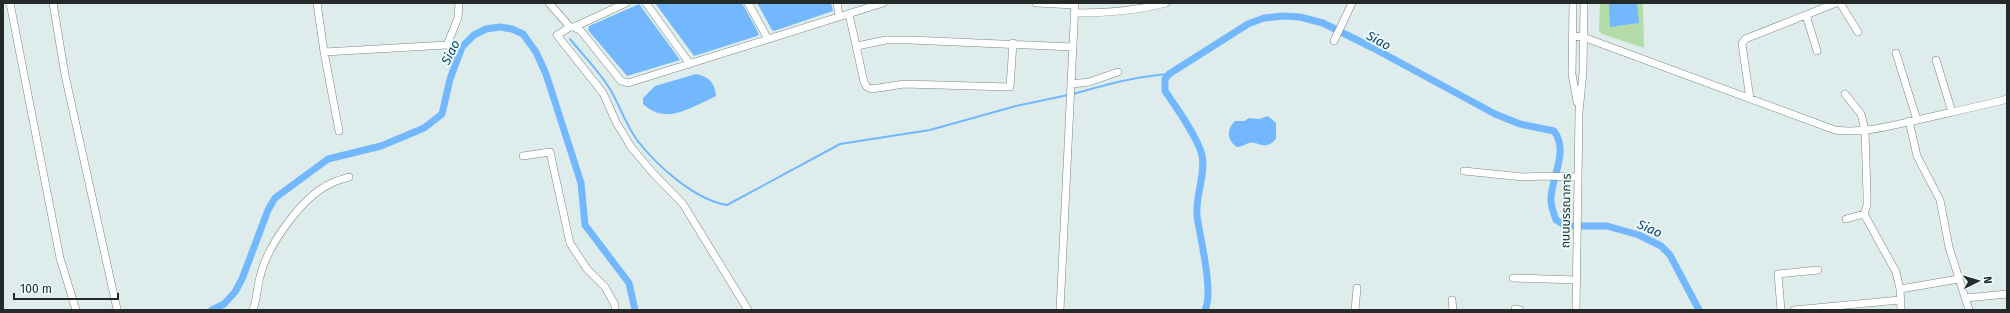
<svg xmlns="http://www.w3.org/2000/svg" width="2010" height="313" viewBox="0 0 2010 313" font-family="'Fira Sans','Noto Sans Thai',sans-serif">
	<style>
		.green { fill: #b4dca8 }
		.water { fill: #73b8ff }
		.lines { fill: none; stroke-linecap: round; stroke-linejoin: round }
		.stream { stroke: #73b8ff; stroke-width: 2 }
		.canal { stroke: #73b8ff; stroke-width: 7 }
		.minor-casing { stroke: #798786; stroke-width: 8 }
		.minor { stroke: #fff; stroke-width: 7 }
		.labels { text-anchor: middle; stroke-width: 4; stroke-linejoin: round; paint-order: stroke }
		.street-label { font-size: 12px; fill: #242a2a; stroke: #ebfafa }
		.water-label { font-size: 13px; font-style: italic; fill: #10426e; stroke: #ebfafa }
	</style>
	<rect width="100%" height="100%" fill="#deedec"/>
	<path class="green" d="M1600 3H1643L1644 48 1602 34 1599 31Z"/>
	<path class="water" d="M655 3H742L759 34 757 36 694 56Z
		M757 3H831L833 11 774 31 772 30Z
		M1609 3H1637L1639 23 1610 27Z
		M639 4 680 60 627 76 588 30 589 26Z
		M696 74C709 77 715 82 716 96 691 107 667 126 643 104V98L655 86Z
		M1268 116 1276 123V139C1263 152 1260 141 1249 143 1245 144 1242 147 1237 147 1227 141 1226 129 1235 121H1244L1249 118 1259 119Z"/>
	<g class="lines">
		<path class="stream" d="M570 39C583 55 599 71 610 89 620 106 626 125 637 140 657 166 695 200 727 205L840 144 930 130 1016 106 1068 95
			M1073 94C1105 85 1136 76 1169 74"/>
		<path class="canal" d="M212 310 224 304 235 292 242 279 268 210 275 198 328 159 381 146 424 128 442 114 450 79 462 47 474 35 486 29 500 27 512 29 523 34 536 52 546 74 581 183 585 225 629 283 635 310
			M1205 310C1214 291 1200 238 1197 216 1195 196 1206 175 1202 155 1197 136 1176 107 1165 91V79L1169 74 1248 24 1264 18 1283 16 1300 17 1323 23 1375 49 1495 114 1520 124 1554 131C1569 151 1552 176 1551 198 1550 205 1554 213 1556 220L1566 226H1607L1639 235 1661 246 1670 255 1699 310"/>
		<g class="minor-casing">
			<path id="minor" d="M10 3 60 258 76 310
				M53 3 65 75 117 309
				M317 3 324 52 339 131
				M549 3 570 27H574L581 31 621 81 628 83 883 3
				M646 3 690 64
				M748 3 768 39
				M837 3 839 16
				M1036 3 1075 5
				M1573 3 1572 74 1577 102
				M1840 3 1858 32
				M1075 13C1106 13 1135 11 1166 3
				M849 14 864 82 867 87 872 89 904 84 1010 87 1013 43
				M1806 15 1817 51
				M570 27 557 35 603 93 616 122 631 147 653 173 683 204 748 310
				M574 27 626 3
				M1573 36 1583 37 1835 130C1862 134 1890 126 1917 120 1947 113 1977 107 2007 99
				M1334 41 1352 3
				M857 46 886 40H910L1073 47
				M324 52 447 45 458 18 459 3
				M1896 53 1917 120
				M1936 60 1952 112
				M1071 84 1089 82 1118 72
				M1845 94 1861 114 1865 130 1867 195V205L1864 214 1846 219
				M1750 99 1742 44 1745 39 1836 3
				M1909 121 1917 156 1940 200 1949 247 1969 310
				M523 156 550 152 570 243 587 269 605 287 615 305V310
				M1464 171 1523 177 1543 176 1578 177
				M1864 214 1896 272 1900 289 1901 310
				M1513 278 1576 280
				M1900 289 1959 279
				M1966 298 2007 294
				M1452 300 1453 310
				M1515 309 1520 310
				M253 310C257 299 257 288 260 277 267 246 302 196 332 183 337 180 344 179 349 177
				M1060 310 1075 3
				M1355 310 1357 288
				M1576 310 1579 112 1583 72 1584 3
				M1781 310 1778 274 1818 270
				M1794 310 1900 300"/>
		</g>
		<use href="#minor" class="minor"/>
	</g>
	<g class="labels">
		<g class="street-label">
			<text transform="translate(1566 211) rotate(-89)" y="4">ถนนบรรณาการ</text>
		</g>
		<g class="water-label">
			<text transform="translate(1379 40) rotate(28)" y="5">Siao</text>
			<text transform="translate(450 52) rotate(-63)" y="5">Siao</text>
			<text transform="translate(1650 228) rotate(24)" y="5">Siao</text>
		</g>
	</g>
	<rect width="2010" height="313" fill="none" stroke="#242a2a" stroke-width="8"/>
	<g transform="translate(1978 281) rotate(85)" stroke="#ebfafa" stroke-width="3" paint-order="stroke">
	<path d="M0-3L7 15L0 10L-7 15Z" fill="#242a2a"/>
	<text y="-6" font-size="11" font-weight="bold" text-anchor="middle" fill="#242a2a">N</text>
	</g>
	<path d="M14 293v6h104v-6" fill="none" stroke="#242a2a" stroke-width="2"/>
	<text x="20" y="293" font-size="12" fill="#242a2a" stroke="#ebfafa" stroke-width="3" paint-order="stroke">100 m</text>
</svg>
